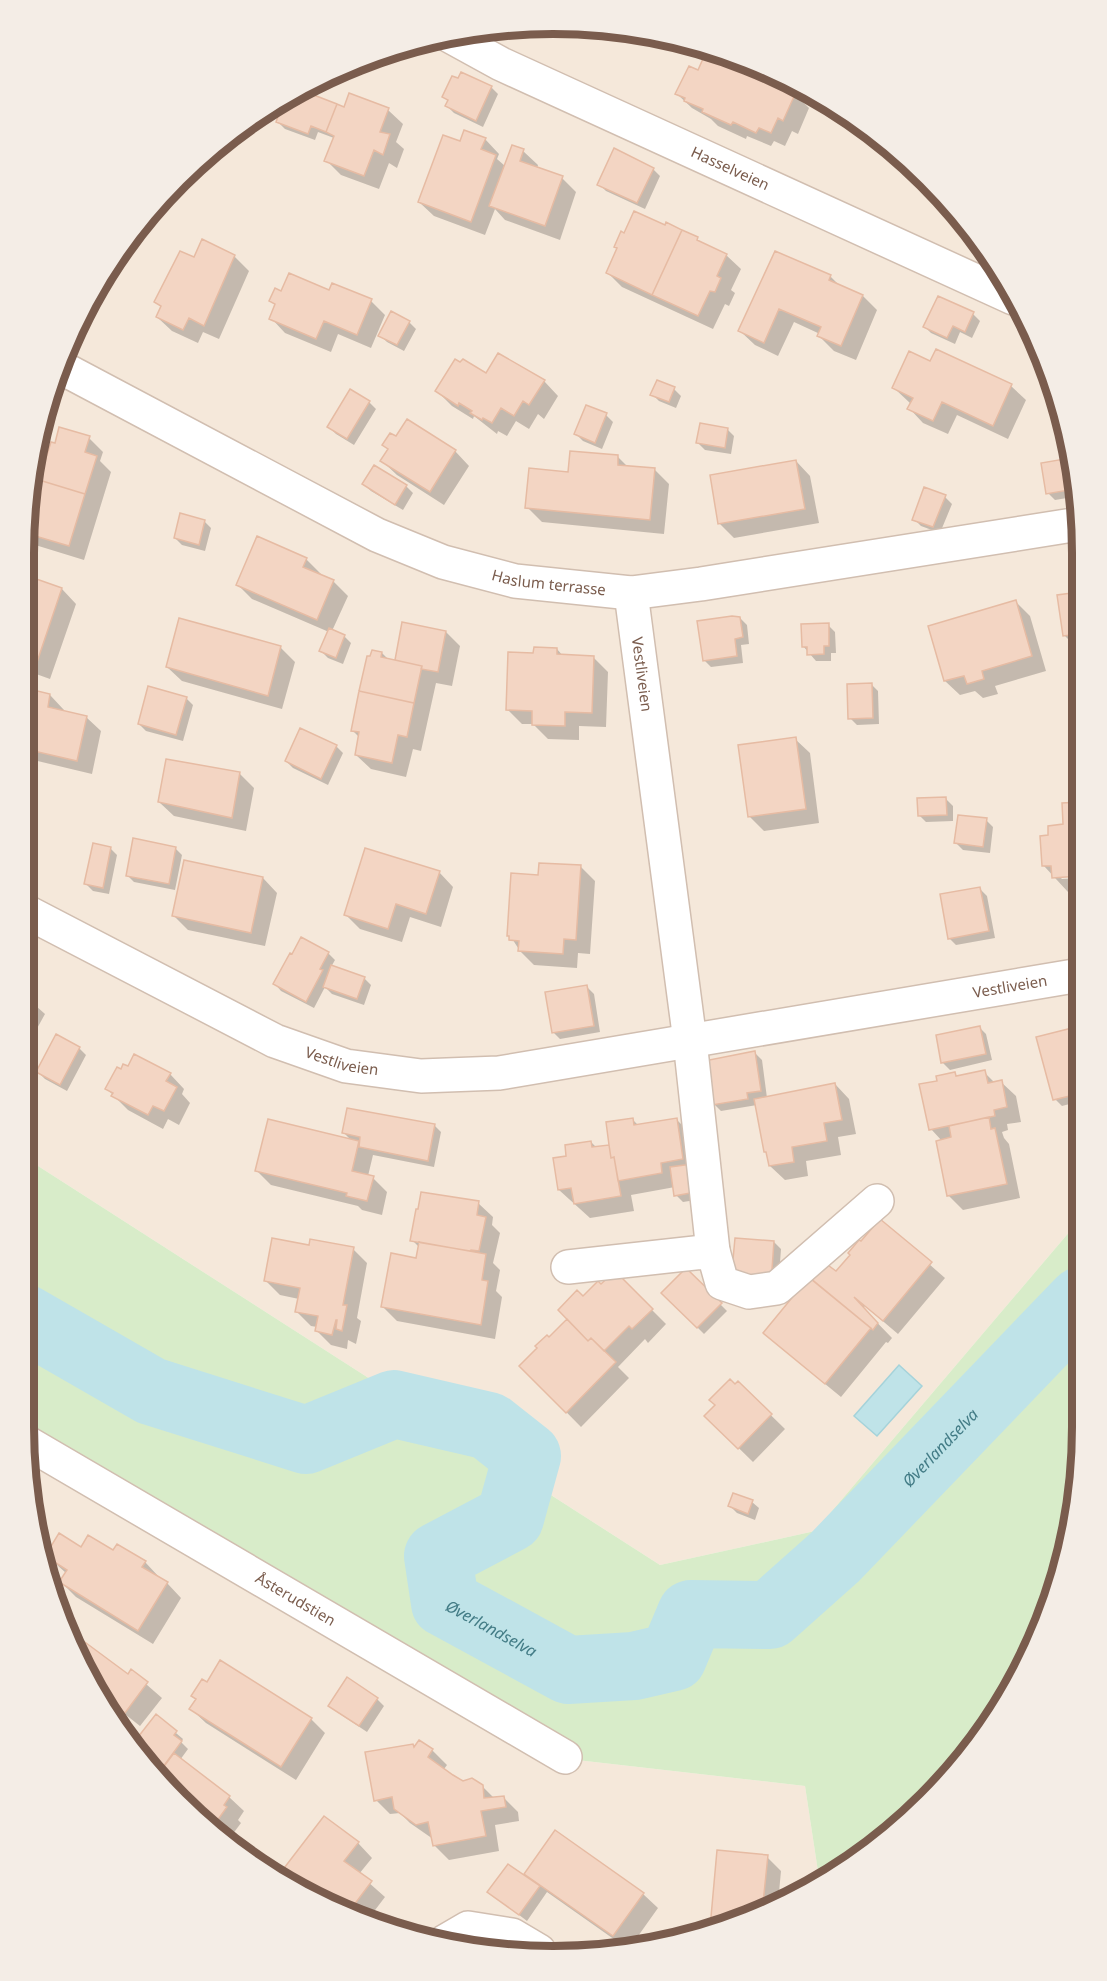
<svg xmlns="http://www.w3.org/2000/svg" width="1107" height="1981" viewBox="0 0 1107 1981" font-family="'Noto Sans',sans-serif">
	<style>
		.residential { fill: #f5e8da }
		.green { fill: #d8ecc9 }
		.water { fill: #bfe3e8; stroke: #a5d3da; stroke-width: 1.5 }
		.shadow { fill: #0003 }
		.lines { fill: none; stroke-linecap: round; stroke-linejoin: round }
		.river { stroke: #bfe3e8; stroke-width: 68 }
		.building { fill: #f3d5c3; stroke: #e6bba3; stroke-width: 1.5 }
		.minor-casing { stroke: #d1beb0; stroke-width: 36 }
		.minor { stroke: #fff; stroke-width: 33 }
		.labels { text-anchor: middle; stroke-width: 4.5; stroke-linejoin: round; paint-order: stroke }
		.street-label { font-size: 15px; fill: #7a5c4d; stroke: #fffaf3 }
		.water-label { font-size: 16px; font-style: italic; fill: #437c86; stroke: #fffaf3 }
		.rim { fill: none; stroke: #7a5c4d; stroke-width: 8 }
	</style>
	<rect width="100%" height="100%" fill="#fdf6ec"/>
	<path class="residential" d="M519 25 623 29 724 52 819 95 928 179 994 260 1055 383 1079 485 1081 1227 1071 1230 815 1531 660 1565 24 1157 25 519 42 416 95 288 156 204 231 133 320 78 417 42Z
		M27 1447 568 1759 805 1786 819 1878 756 1917 588 1956 416 1939 259 1868 133 1750 52 1597Z"/>
	<path class="green" d="M24 1157 660 1565 815 1531 1071 1230 1081 1227 1082 1462 1055 1597 1012 1693 902 1826 819 1878 805 1786 568 1759 24 1427Z"/>
	<path class="water" d="M899 1365 922 1386 877 1436 854 1416Z"/>
	<path class="shadow" d="M614 28 623 29 654 36 651 42Z
		M491 87 498 94 483 127 454 113 447 106 449 102 444 96Z
		M677 94H795L809 108 798 134 792 131 785 146 774 141 771 146 747 136 746 139 718 126 711 119 692 108Z
		M293 95 345 109 388 110 403 124 396 142 404 149 397 168 389 163 379 189 341 175 326 160 334 138 318 132 315 140 285 129 278 122 286 99Z
		M485 139 499 154 497 159 505 166 523 151 538 165 537 169 562 178 576 192 560 240 505 220 495 209 485 235 434 216 419 202 461 143Z
		M653 169 660 176 645 209 606 191 599 184Z
		M667 224 726 255 741 269 731 290 735 293 729 306 725 304 713 329 622 287 608 273 618 249 616 247 666 227Z
		M234 256 249 271 219 339 203 332 198 343 172 331 157 317 162 308 156 302 194 259Z
		M830 276 841 287 863 296 877 310 856 360 834 351 819 336 820 334 794 322 778 356 755 345 740 331Z
		M330 292 371 301 385 315 371 348 338 334 331 352 285 333 271 318 276 306 271 301 282 293Z
		M973 314 980 321 972 338 960 332 955 344 931 333 924 326Z
		M409 322 416 329 404 351 387 342 380 335Z
		M937 351 1011 386 1026 400 1008 439 957 415 948 434 923 423 909 408 911 404 894 388 931 363Z
		M486 375 544 381 558 396 544 419 538 414 529 429 516 421 507 436 498 431 497 434 474 416 473 419 452 406 437 391Z
		M674 389 681 396 676 408 659 401 652 394Z
		M369 402 376 409 354 445 336 434 329 427Z
		M606 415 613 422 602 449 583 441 576 434Z
		M727 429 734 436 731 454 705 450 698 443Z
		M89 438 103 452 100 461 111 472 84 560 32 544 25 537V519L27 507 32 509Z
		M389 450 455 451 469 466 444 505 397 475 382 461Z
		M618 457 628 467 654 469 669 484 664 534 542 522 527 507 570 474Z
		M1070 460 1074 464 1079 485V496L1055 500 1048 493Z
		M796 461 810 476 819 523 734 538 719 523Z
		M374 467 406 486 413 493 403 510 371 491 364 484Z
		M945 497 952 504 940 533 921 526 914 519Z
		M204 521 211 528 205 551 182 545 175 538Z
		M306 559 321 574 320 576 333 581 348 596 332 631 344 636 351 643 343 664 328 658 321 651 329 632 252 599 238 585Z
		M25 576 62 589 76 604 50 679 25 670Z
		M1079 593V642L1072 643 1065 636Z
		M1016 602 1030 616 1046 671 995 686 998 694 983 698 975 691 960 695 945 681Z
		M740 618 747 625 749 644 741 645 743 663 711 667 704 660Z
		M180 620 281 648 295 662 282 709 182 681 167 667Z
		M403 624 446 632 460 646 452 686 436 683 421 751 413 749 406 777 371 769 356 755 360 738 352 730 382 653 389 660 397 662Z
		M828 625 835 632 836 653H831V661H816L803 646Z
		M557 649 563 656 593 657 608 672 606 727 579 726V740L548 739 533 724H522L507 709 534 654Z
		M871 684 878 691 879 724 857 725 850 718Z
		M25 690 50 695 64 710V712L86 717 101 731 92 774 25 758Z
		M186 698 193 705 183 741 146 731 139 724Z
		M795 739 810 753 819 823 764 831 750 817Z
		M336 746 343 753 328 785 293 768 286 761Z
		M240 774 254 788 246 831 174 816 159 802Z
		M946 799 953 806V821L926 822 919 815Z
		M986 820 993 827 990 853 963 850 956 843Z
		M1065 826 1059 876 1062 879 1080 878V891L1068 892 1044 866 1050 836Z
		M110 848 117 855 109 894 93 891 86 884Z
		M175 848 182 855 175 890 134 882 127 875Z
		M581 867 595 881 590 954 578 953 577 968 534 965 520 951 511 937 540 877Z
		M439 872 453 887 441 927 410 917 402 942 360 929 345 914Z
		M263 878 277 893 265 946 188 930 173 915Z
		M980 889 987 896 995 938 956 945 949 938Z
		M328 953 335 960 331 967 364 978 371 985 364 1005 332 994 325 987 314 1008 281 991 275 984Z
		M587 987 594 994 600 1032 560 1039 553 1032Z
		M25 989 38 1003 36 1006 45 1014 24 1052Z
		M979 1027 986 1034 992 1060 950 1070 943 1063Z
		M1075 1029 1080 1034 1081 1101 1062 1106 1055 1099Z
		M79 1048 86 1055 67 1091 45 1079 38 1072Z
		M755 1053 762 1060 767 1098 835 1084 849 1099 856 1134 838 1137 841 1155 806 1161 808 1176 785 1180 770 1166 768 1154 765 1151 757 1105 721 1111 714 1104Z
		M984 1072 995 1083 1001 1082 1016 1096 1021 1122 1007 1124 1008 1130 1002 1132 1004 1138 1009 1144 1020 1198 963 1210 948 1195 942 1141 931 1129 939 1082 954 1074 958 1077Z
		M170 1074 184 1089 182 1094 190 1103 179 1125 168 1119 163 1129 128 1110 107 1089Z
		M676 1119 691 1134 702 1199 683 1202 676 1195 675 1187 631 1195 634 1211 590 1218 559 1190 568 1157 591 1142 597 1148 610 1146 633 1120 638 1125Z
		M434 1125 441 1132 434 1167 373 1155 368 1176 373 1178 387 1192 382 1215 362 1210 358 1206 271 1185 257 1171 351 1140 344 1133Z
		M478 1203 493 1217 492 1225 500 1233 493 1263 500 1270 496 1291 502 1297 495 1339 397 1321 383 1307 418 1259 420 1248 412 1240Z
		M880 1221 945 1278 898 1334 865 1306 863 1308 892 1338 888 1343 886 1342 841 1397 780 1347 765 1333 813 1282 836 1274Z
		M774 1242 781 1249 778 1290 740 1287Z
		M310 1246 353 1249 367 1263 357 1318 361 1321 356 1344 348 1340 347 1349 331 1345 317 1331V1327L311 1326 297 1312 299 1299 280 1295 266 1281Z
		M686 1270 727 1311 704 1334 663 1293Z
		M615 1273 666 1324 648 1343 645 1339 618 1367 629 1378 581 1427 521 1366 569 1319 583 1298 601 1286Z
		M738 1383 785 1429 753 1462 706 1416Z
		M752 1502 759 1508 755 1520 737 1513 730 1506Z
		M81 1549 114 1552 145 1562 159 1577 158 1578 167 1583 181 1598 153 1644 76 1597 61 1582 66 1573 47 1556Z
		M76 1643 128 1676 131 1671 162 1698 140 1726 126 1715 120 1724Z
		M193 1696 311 1719 325 1733 296 1780 206 1723 191 1709 197 1700Z
		M377 1699 384 1706 367 1732 337 1712 330 1705Z
		M156 1716 183 1739 181 1742 188 1749 180 1760 229 1797 244 1811 238 1820 241 1823 229 1839 160 1774 166 1766 164 1764 158 1772 133 1750 132 1747Z
		M419 1742 432 1750 447 1765 444 1769 463 1782 482 1786 495 1799 503 1797 518 1812 519 1821 495 1825 499 1851 449 1860 434 1845 433 1839 410 1823 400 1813 390 1814 376 1800 413 1746 415 1748Z
		M324 1818 358 1843 372 1858 359 1874 385 1897 369 1918 279 1877Z
		M767 1857 781 1871 778 1903 756 1917Z
		M526 1873 643 1894 658 1908 631 1946 625 1947 547 1892 527 1921 489 1892 536 1884Z"/>
	<g class="lines">
		<path class="river" id="s1" d="M24 1318 151 1391 306 1440 394 1404 489 1426 527 1456 510 1518 438 1556 445 1603 568 1670 634 1666 673 1657 691 1614 770 1615 835 1557 1081 1301"/>
	</g>
	<path class="building" d="M706 52 796 92 783 121 778 118 771 133 759 128 756 133 733 122 731 125 702 112 703 109 684 101 685 98 675 94 689 66 698 70Z
		M461 72 492 86 476 121 445 106 448 100 442 97 452 76 458 78Z
		M306 92 337 104 326 132 311 126 308 134 276 122 284 100 295 94 304 97Z
		M349 93 389 108 380 132 390 134 383 155 374 150 364 176 324 161 334 136 326 132 337 104 344 107Z
		M464 130 486 138 481 149 496 155 471 222 418 202 443 135 460 141Z
		M512 145 524 149 520 161 563 176 545 226 489 206Z
		M614 148 654 168 637 203 597 185Z
		M634 211 665 225 666 222 682 230 652 295 606 273 617 248 614 247 621 231 624 233Z
		M682 230 698 237 697 240 727 254 717 276 721 278 715 292 710 291 698 316 652 295Z
		M202 239 235 255 204 326 189 318 183 330 156 317 161 306 154 302 180 251 194 257Z
		M775 251 831 275 829 280 863 295 841 346 817 336 821 327 779 309 764 343 738 331Z
		M289 273 329 290 332 283 372 299 357 335 324 321 316 339 269 319 275 304 269 301 275 288 281 291Z
		M938 296 974 312 965 332 953 326 947 338 923 327Z
		M391 311 410 321 397 345 378 336Z
		M936 349 1012 384 993 426 942 402 933 421 907 409 913 398 892 388 909 351 930 361Z
		M498 353 545 380 529 405 523 401 514 416 501 408 492 423 483 418 482 420 470 413 472 411 459 403 458 406 435 391 455 359 460 362 463 359 486 373Z
		M657 380 675 387 669 402 650 395Z
		M350 389 370 401 347 439 327 427Z
		M586 405 607 413 595 443 574 434Z
		M407 419 456 450 430 492 380 461 388 449 382 445 390 433 396 436Z
		M700 423 728 428 725 448 696 443Z
		M59 427 90 436 85 452 97 456 85 494 39 480 51 442 55 443Z
		M570 451 618 455V465L655 468 650 520 525 508 529 468 568 472Z
		M1070 458 1075 489 1046 494 1041 463Z
		M796 460 805 509 718 524 710 475Z
		M374 465 407 485 395 505 362 484Z
		M39 480 85 494 69 546 25 533 27 506 31 507Z
		M924 487 946 495 933 527 912 520Z
		M180 513 205 520 199 545 174 538Z
		M257 536 307 558 303 567 334 580 317 620 236 585Z
		M25 575 62 588 36 665 25 662Z
		M1079 592V634L1063 636 1057 595Z
		M1016 600 1032 656 982 671 984 679 967 684 964 676 944 681 928 626Z
		M732 616 740 617 743 637 735 639 737 656 703 661 697 621Z
		M179 618 281 646 268 696 166 667Z
		M402 622 446 631 438 672 421 669 422 666 395 660Z
		M829 623V646H824V654L807 655V647H802L801 624Z
		M329 628 345 635 336 658 319 651Z
		M534 647 557 648V654L594 656 592 713 565 712V726L532 725V711L506 710 508 652 533 653Z
		M372 650 382 652 381 657 422 666 414 703 359 691 367 656H370Z
		M872 683 873 718 848 719 847 684Z
		M148 686 187 697 176 735 138 724Z
		M25 688 50 694 48 707 87 716 77 761 25 749Z
		M359 691 414 703 407 737 398 735 392 763 355 755 359 732 351 731Z
		M300 728 337 745 321 779 285 761Z
		M796 737 806 809 748 817 738 745Z
		M166 759 240 772 232 818 158 802Z
		M946 797 947 815 918 816 917 798Z
		M1080 802V876L1052 878 1051 866H1042L1040 836 1048 835V826L1063 824 1062 803Z
		M958 815 987 818 983 847 954 843Z
		M133 838 176 847 169 884 126 876Z
		M93 843 111 847 103 888 84 884Z
		M365 848 440 871 426 914 396 904 388 929 344 915Z
		M184 860 263 877 251 933 172 916Z
		M539 863 581 865 576 940 564 939 563 954 518 951 519 941 509 940V936H507L511 873 538 875Z
		M980 887 989 931 948 939 940 894Z
		M301 937 329 952 320 969 323 970 306 1002 273 984 290 953 292 954Z
		M331 965 365 977 357 999 323 987Z
		M587 985 594 1026 552 1033 545 992Z
		M980 1026 986 1054 941 1063 936 1035Z
		M1076 1027 1080 1047 1081 1078 1074 1080 1078 1094 1053 1100 1036 1037Z
		M56 1034 80 1047 60 1085 36 1072Z
		M755 1051 761 1091 747 1093 748 1099 712 1105 704 1061Z
		M134 1054 171 1073 166 1081 177 1087 164 1111 153 1106 148 1115 111 1096 113 1093 105 1089 117 1067 121 1069 123 1064 128 1066Z
		M985 1070 988 1083 1002 1080 1007 1107 994 1110 995 1116 929 1130 919 1084 937 1081 936 1076 955 1072 956 1076Z
		M835 1083 842 1120 824 1123 827 1141 792 1147 794 1162 769 1166 766 1152H764L754 1099Z
		M347 1108 435 1124 428 1161 359 1147 360 1137 342 1133Z
		M989 1117 991 1129 995 1128 1007 1184 947 1196 936 1141 951 1137 949 1126Z
		M633 1118 634 1125 677 1118 683 1159 661 1163 662 1173 618 1181 614 1157 611 1158 609 1145 606 1122Z
		M268 1119 359 1141 352 1171 374 1176 367 1201 346 1196 347 1193 255 1171Z
		M591 1141 592 1147 609 1145 611 1158 614 1157 621 1196 574 1204 571 1188 558 1190 553 1158 566 1156 565 1145Z
		M692 1164 696 1192 674 1196 670 1167Z
		M421 1192 479 1201 477 1215 486 1217 479 1251 471 1250 470 1251 410 1241 416 1209H418Z
		M880 1219 932 1262 883 1321 854 1297 878 1323 873 1330 812 1280 825 1263 836 1271 850 1255 848 1253 859 1240 861 1241Z
		M272 1238 309 1245 310 1239 354 1247 343 1305H347L342 1331 336 1329 337 1320H336L332 1335 315 1331 318 1316 295 1312 300 1288 264 1281Z
		M735 1238 774 1241 771 1284 731 1281Z
		M419 1242 486 1254 482 1280 488 1281 481 1325 381 1307 391 1253 416 1258Z
		M686 1268 722 1303 697 1328 661 1293Z
		M615 1271 653 1309 632 1329 629 1326 604 1351 591 1338 588 1341 558 1310 577 1290 583 1296 598 1281 601 1284Z
		M809 1277 871 1328 825 1384 763 1333Z
		M567 1319 588 1341 591 1338 616 1362 566 1413 519 1366 537 1348 535 1346 547 1335 549 1337Z
		M730 1379 735 1384 738 1381 772 1414 738 1449 704 1416 715 1405 709 1400Z
		M733 1493 753 1500 748 1514 728 1506Z
		M59 1533 81 1547 88 1535 113 1550 117 1544 146 1561 142 1567 168 1582 138 1631 59 1582 67 1570 45 1556Z
		M78 1637 128 1674 131 1669 148 1682 125 1713 111 1702 109 1704 75 1641Z
		M220 1660 312 1718 281 1767 189 1709 196 1699 191 1696 202 1679 207 1682Z
		M347 1677 378 1698 359 1726 328 1706Z
		M156 1714 177 1731 174 1735 182 1741 163 1767 154 1761 150 1766 131 1746Z
		M419 1740 433 1749 428 1757 453 1775 463 1781 472 1778 483 1785 484 1798 504 1796 506 1807 481 1811 486 1836 433 1846 428 1822 416 1825 394 1809 392 1797 374 1801 365 1752 413 1744 414 1747Z
		M174 1753 230 1796 224 1805 227 1807 214 1825 159 1773Z
		M324 1816 359 1842 344 1861 372 1881 351 1909 278 1876Z
		M555 1830 644 1893 613 1936 524 1874Z
		M717 1850 768 1855 762 1913 756 1917 710 1928Z
		M508 1864 540 1886 519 1915 487 1892Z"/>
	<g class="lines">
		<g class="minor-casing">
			<g id="minor">
				<path id="s2" d="M450 36 501 64 1013 298"/>
				<path id="s3" d="M62 368 377 535 443 562 515 581 631 593 701 584 1079 524"/>
				<path id="s4" d="M631 593 690 1041 713 1251"/>
				<path id="s5" d="M25 911 275 1041 346 1066 421 1076 499 1073 1080 975"/>
				<path d="M568 1267 713 1251 722 1283 749 1292 777 1288 877 1201"/>
				<path id="s6" d="M26 1442 565 1757"/>
				<path d="M444 1942 468 1928 512 1935 539 1951"/>
			</g>
		</g>
		<use href="#minor" class="minor"/>
	</g>
	<g class="labels">
		<g class="street-label">
			<text dy="5" stroke="none"><textPath href="#s2" startOffset="310">Hasselveien</textPath></text>
			<text dy="5" stroke="none"><textPath href="#s3" startOffset="536">Haslum terrasse</textPath></text>
			<text dy="5" stroke="none"><textPath href="#s4" startOffset="82">Vestliveien</textPath></text>
			<text dy="5" stroke="none"><textPath href="#s5" startOffset="1029">Vestliveien</textPath></text>
			<text dy="5" stroke="none"><textPath href="#s5" startOffset="352">Vestliveien</textPath></text>
			<text dy="5" stroke="none"><textPath href="#s6" startOffset="312">Åsterudstien</textPath></text>
		</g>
		<g class="water-label">
			<text dy="6" stroke="none"><textPath href="#s1" startOffset="1354">Øverlandselva</textPath></text>
			<text dy="6" stroke="none"><textPath href="#s1" startOffset="796">Øverlandselva</textPath></text>
		</g>
	</g>
	<path d="M0 0H1107V1981H0ZM553 34H553A519 519 0 0 1 1072 553V1427A519 519 0 0 1 553 1946H553A519 519 0 0 1 34 1427V553A519 519 0 0 1 553 34Z" fill="#f4ede6" fill-rule="evenodd"/>
	<path class="rim" d="M553 34H553A519 519 0 0 1 1072 553V1427A519 519 0 0 1 553 1946H553A519 519 0 0 1 34 1427V553A519 519 0 0 1 553 34Z"/>
</svg>
